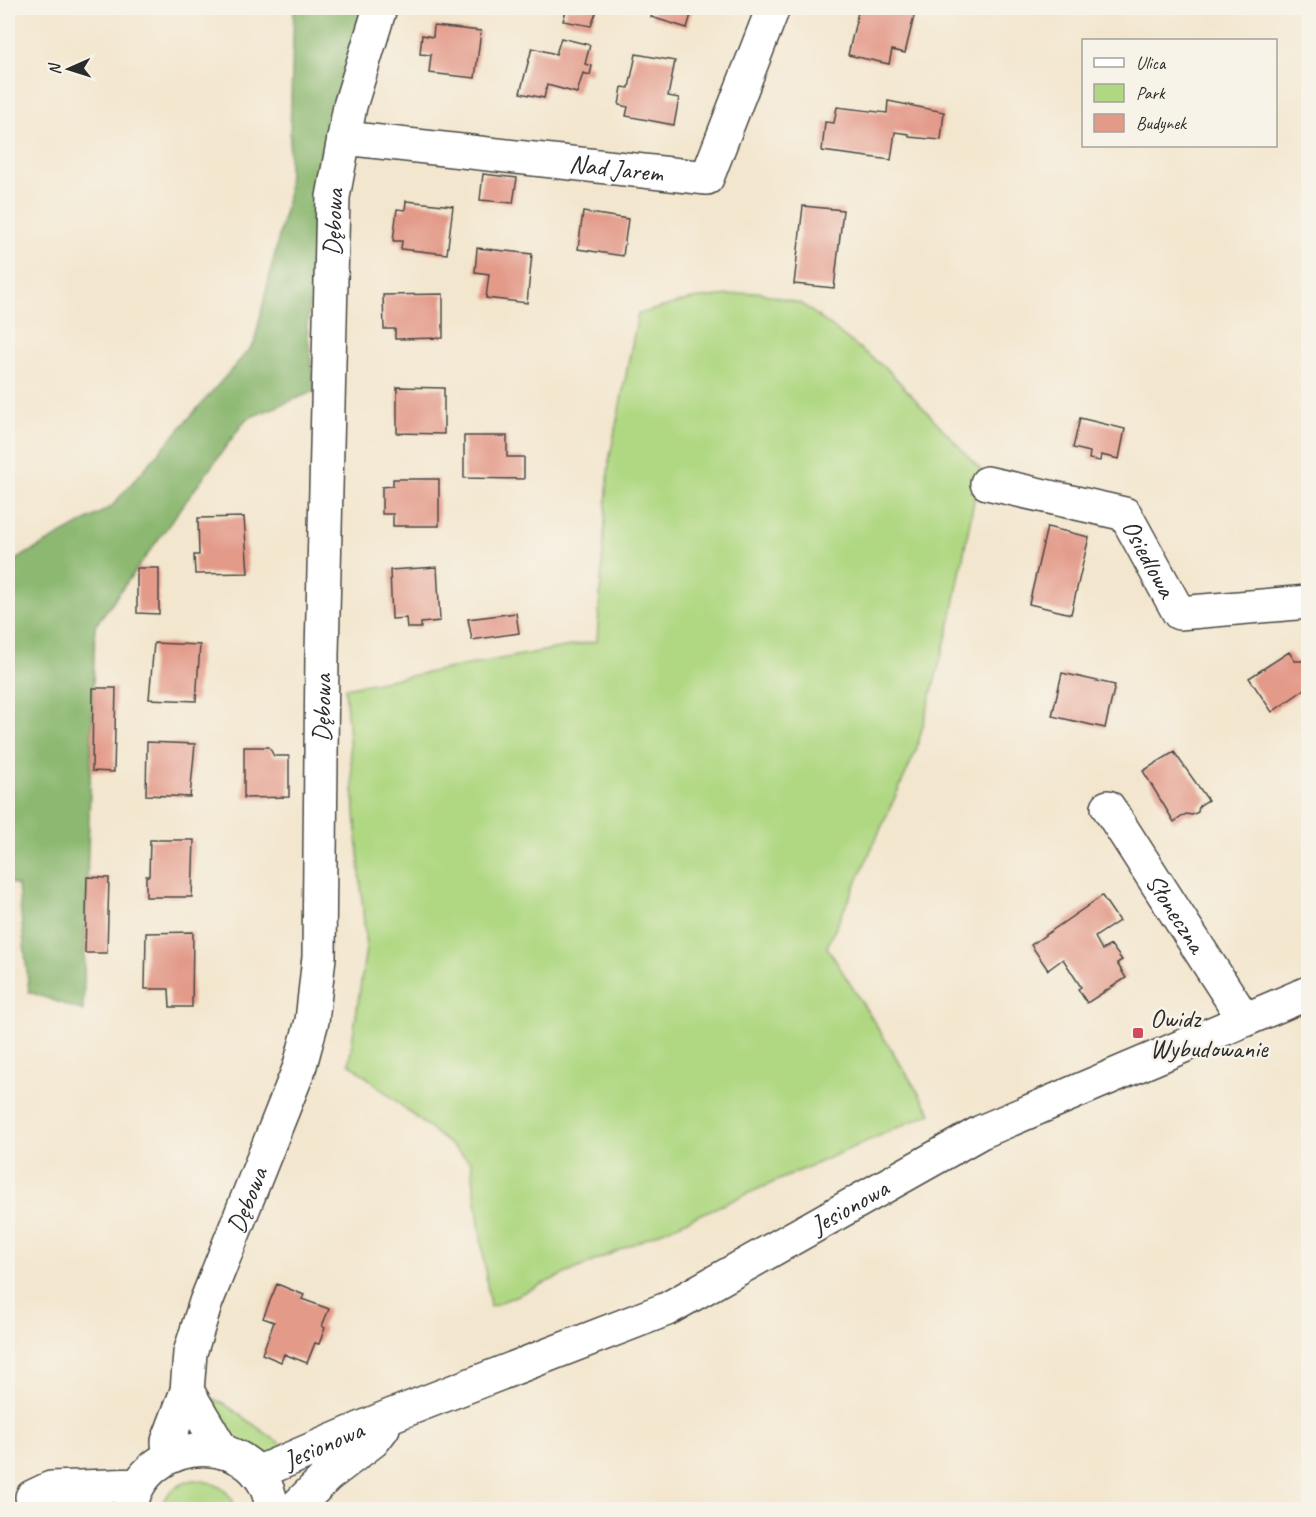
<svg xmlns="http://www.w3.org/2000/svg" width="1316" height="1517" viewBox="0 0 1316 1517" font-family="Caveat,sans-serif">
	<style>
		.green { fill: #b0d883; stroke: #6e8257; stroke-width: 1.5 }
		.forest { fill: #8cb871; stroke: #5c724e; stroke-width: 1.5 }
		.building { fill: #e39a89 }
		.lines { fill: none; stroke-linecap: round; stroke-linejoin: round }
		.street-casing { stroke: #494743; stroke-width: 36 }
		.secondary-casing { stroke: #494743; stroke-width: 36 }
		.street { stroke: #fff; stroke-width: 33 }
		.secondary { stroke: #fff; stroke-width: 33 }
		.poi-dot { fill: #d1495b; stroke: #f7f3e8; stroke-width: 2 }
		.labels { text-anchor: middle; stroke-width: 5; stroke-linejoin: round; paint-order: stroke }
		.street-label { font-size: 26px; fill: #2b2b2b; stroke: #f7f3e8 }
		.poi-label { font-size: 26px; fill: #2b2b2b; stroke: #f7f3e8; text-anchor: start }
	</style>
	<rect width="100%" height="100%" fill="#f7f3e8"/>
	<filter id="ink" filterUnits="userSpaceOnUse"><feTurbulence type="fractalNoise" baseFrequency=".0167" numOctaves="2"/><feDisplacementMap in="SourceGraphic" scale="12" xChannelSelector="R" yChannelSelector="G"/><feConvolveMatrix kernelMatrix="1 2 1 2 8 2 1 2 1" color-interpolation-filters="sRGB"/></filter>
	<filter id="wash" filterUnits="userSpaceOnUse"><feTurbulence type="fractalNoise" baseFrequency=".008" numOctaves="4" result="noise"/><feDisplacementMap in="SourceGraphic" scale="24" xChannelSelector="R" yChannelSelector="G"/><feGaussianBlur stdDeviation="1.35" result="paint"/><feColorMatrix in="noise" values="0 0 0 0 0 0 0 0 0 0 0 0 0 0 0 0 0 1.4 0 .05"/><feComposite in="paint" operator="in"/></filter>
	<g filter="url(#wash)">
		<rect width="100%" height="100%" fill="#f3e6ce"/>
		<path class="green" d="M758 292 802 304 889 371 980 469 951 620 916 751 827 947 931 1113 490 1307 471 1162 349 1063 366 948 345 688 597 641 609 461 638 314 692 299Z
			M205 1396 223 1403 294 1453C235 1465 228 1442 205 1396Z
			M193 1480C216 1481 228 1489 237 1509H160C165 1492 177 1485 193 1480Z"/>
		<path class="forest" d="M294 8H362L322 176 307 327 315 391 246 419 95 626 83 1011 29 992 18 886 8 881V564L111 507 254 344 288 197Z"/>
		<g id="blocks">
			<path class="building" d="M567 8H598L591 26 563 21Z
				M654 8H693L687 28 651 17Z
				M859 8H916L905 53 892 50 889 64 848 55Z
				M993 8H1018L1017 14Z
				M434 26 481 31 475 78 429 73 431 55 420 54 422 35 433 37Z
				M561 38 590 45 585 64 592 66 590 75 583 73 577 93 547 85 544 98 520 93 532 48 556 54Z
				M636 54 675 61 668 96 679 98 674 125 626 116 628 107 619 105 622 87 629 88Z
				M888 101 944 112 941 140 909 137V134L895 132 891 160 822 151 825 122 834 123 837 107 887 113Z
				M483 174 517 178 513 203 480 200Z
				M406 201 453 206 447 254 401 249 402 241H393L397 209 405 210Z
				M803 206 843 210 834 288 794 284Z
				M583 212 628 219 623 256 578 249Z
				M477 248 532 254 527 303 486 298 489 274 475 272Z
				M443 294V338L395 339V329H384L383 295Z
				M397 387 444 388V434L397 433Z
				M1080 418 1125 429 1119 459 1101 455 1100 461 1089 459 1090 452 1073 448Z
				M464 436H507V457H524V479L464 478Z
				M393 479H439V526H393V514H382V487L393 486Z
				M244 517 248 573 195 574 194 555H199L198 518Z
				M1047 527 1089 537 1071 614 1029 604Z
				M437 567 440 621 421 623V628H407L406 618 392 619 390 570Z
				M137 568H159V614L137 613Z
				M516 613 519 633 472 640 468 619Z
				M154 643 200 645 196 701 149 699Z
				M1289 652 1295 661H1303L1307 669 1305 676 1308 687 1272 712 1249 678Z
				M1062 673 1115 685 1105 728 1052 716Z
				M93 688H116L114 772 92 771Z
				M147 742 195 744 190 797 146 795Z
				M244 747H269L274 756H289V797L244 798Z
				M1174 752 1208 800 1199 806 1198 812 1192 815 1186 814 1174 822 1143 771Z
				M150 840H194L192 897H146V876H149Z
				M87 877 109 878 107 953H85Z
				M1102 896 1119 921 1095 937 1102 950 1111 945 1122 960 1117 963 1126 978 1087 1003 1078 989 1081 987 1063 959 1048 970 1031 945Z
				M193 932 192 1007H170L169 989H145L146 933Z
				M277 1284 304 1295 302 1299 329 1309 322 1326 325 1328 319 1344 315 1343 307 1363 284 1354 281 1362 262 1354 274 1322 263 1318Z"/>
		</g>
	</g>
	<g filter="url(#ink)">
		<use href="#blocks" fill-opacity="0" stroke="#494743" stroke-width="1.5"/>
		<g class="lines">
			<g class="street-casing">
				<g id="street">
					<path id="s1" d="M344 138 707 178 773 8"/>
					<path id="s2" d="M987 483 1125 514 1179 613 1308 602"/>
					<path id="s3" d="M1108 807 1244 1019"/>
					<path d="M187 1391 223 1452"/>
					<path id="s4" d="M169 1456 168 1441 187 1391 190 1353 206 1302 299 1069 312 1021 319 957 322 654 333 197 350 106 380 8"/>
					<path id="s5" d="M257 1473 390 1416 667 1309 981 1132 1308 993"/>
					<path d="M293 1510 327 1476 373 1441 383 1428"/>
				</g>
			</g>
			<g class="secondary-casing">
				<path id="secondary" d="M32 1497 51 1488 138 1485
					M130 1510C143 1430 265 1429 272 1510"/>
			</g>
			<use href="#street" class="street"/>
			<use href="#secondary" class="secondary"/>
		</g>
	</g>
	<rect class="poi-dot" x="1132" y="1027" width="12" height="12" rx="3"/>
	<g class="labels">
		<g class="street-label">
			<text dy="9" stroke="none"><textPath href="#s1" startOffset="274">Nad Jarem</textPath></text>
			<text dy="9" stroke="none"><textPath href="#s4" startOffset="1260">Dębowa</textPath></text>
			<text dy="9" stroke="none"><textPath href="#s2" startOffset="192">Osiedlowa</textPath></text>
			<text dy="9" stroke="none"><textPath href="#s4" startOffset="774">Dębowa</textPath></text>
			<text dy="9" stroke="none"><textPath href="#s3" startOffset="126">Słoneczna</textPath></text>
			<text dy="9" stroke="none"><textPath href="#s4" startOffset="270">Dębowa</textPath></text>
			<text dy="9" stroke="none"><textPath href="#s5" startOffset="651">Jesionowa</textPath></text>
			<text dy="9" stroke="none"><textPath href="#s5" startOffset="72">Jesionowa</textPath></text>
		</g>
		<g class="poi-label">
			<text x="1150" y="1027">Owidz<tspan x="1150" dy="30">Wybudowanie</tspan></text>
		</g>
	</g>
	<rect width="1316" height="1517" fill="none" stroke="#f7f3e8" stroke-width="30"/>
	<rect x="1082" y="39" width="195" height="108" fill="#f7f3e8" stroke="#a5a39c" stroke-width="1.5"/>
	<rect x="1094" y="58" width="30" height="9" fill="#ffffff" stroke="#a5a39c" stroke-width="1.5"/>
	<text x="1136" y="69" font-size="18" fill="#2b2b2b">Ulica</text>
	<rect x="1094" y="84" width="30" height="18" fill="#b0d883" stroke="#a5a39c" stroke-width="1.5"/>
	<text x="1136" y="99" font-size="18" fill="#2b2b2b">Park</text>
	<rect x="1094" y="114" width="30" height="18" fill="#e39a89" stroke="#a5a39c" stroke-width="1.5"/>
	<text x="1136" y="129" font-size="18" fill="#2b2b2b">Budynek</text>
	<g transform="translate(69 69) rotate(267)" stroke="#f7f3e8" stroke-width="4.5" paint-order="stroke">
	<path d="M0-4.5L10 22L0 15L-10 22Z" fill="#2b2b2b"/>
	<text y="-9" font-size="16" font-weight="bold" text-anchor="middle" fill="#2b2b2b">N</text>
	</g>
</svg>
